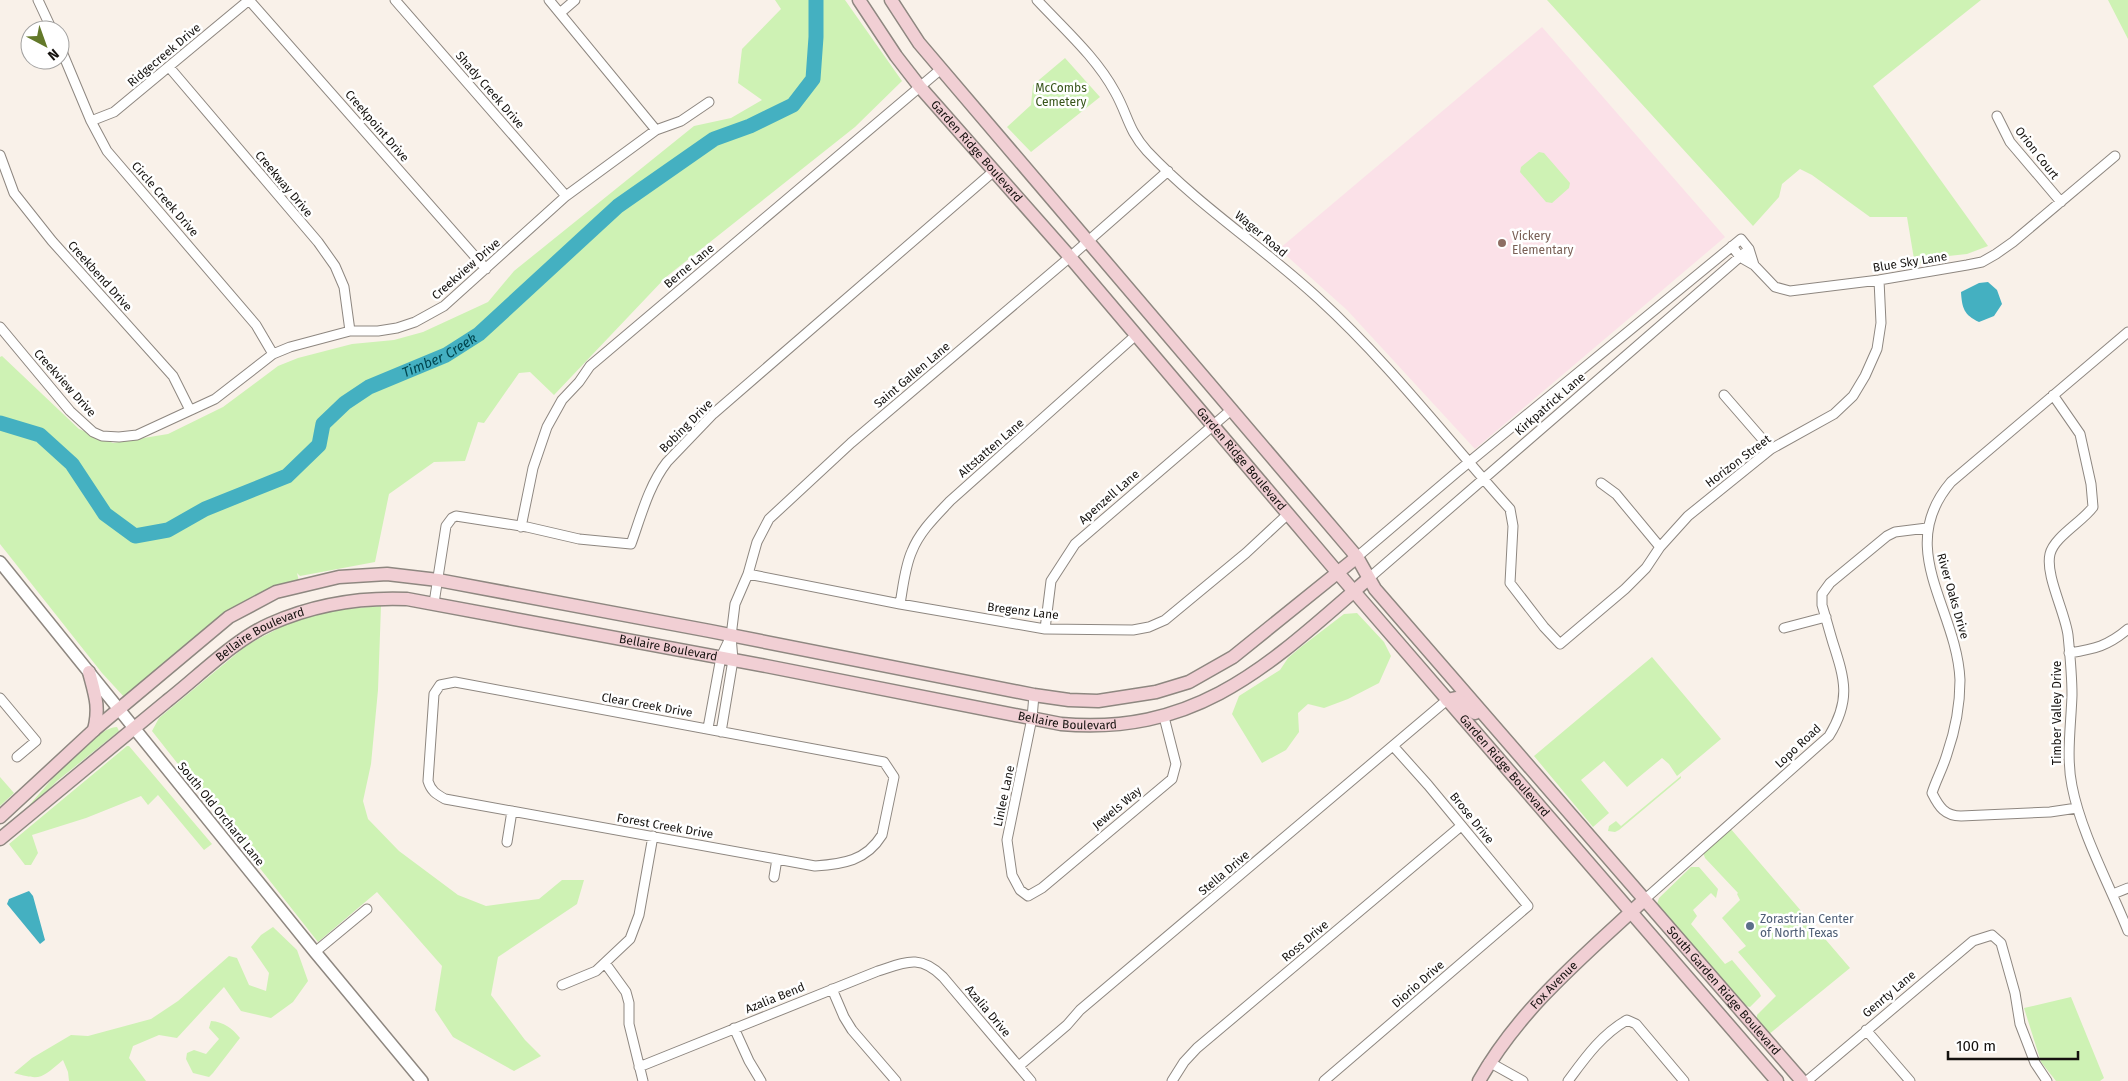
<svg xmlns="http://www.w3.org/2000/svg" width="2128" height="1081" viewBox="0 0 2128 1081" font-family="'Fira Sans',sans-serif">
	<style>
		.education { fill: #fbe1e8 }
		.green { fill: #cef2b4 }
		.water { fill: #44b0c1 }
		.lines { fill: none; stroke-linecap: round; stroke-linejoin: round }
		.river { stroke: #44b0c1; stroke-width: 15 }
		.minor-casing { stroke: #8e8780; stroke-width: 11 }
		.tertiary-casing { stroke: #8e8780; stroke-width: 14 }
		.secondary-casing { stroke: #8e8780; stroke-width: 15 }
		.minor { stroke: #fff; stroke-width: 9 }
		.tertiary { stroke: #fff; stroke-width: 11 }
		.secondary { stroke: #f1cfd4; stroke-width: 12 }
		.education-dot { fill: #8d6e63; stroke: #fff; stroke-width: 2 }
		.service-dot { fill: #5c6f8a; stroke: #fff; stroke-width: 2 }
		.labels { text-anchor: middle; stroke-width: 5; stroke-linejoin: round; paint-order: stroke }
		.street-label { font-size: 12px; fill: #15120f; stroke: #fff }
		.park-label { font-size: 12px; fill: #365419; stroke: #fff }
		.education-label { font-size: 12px; fill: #785e54; stroke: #fff; text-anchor: start }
		.service-label { font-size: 12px; fill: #4e5e75; stroke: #fff; text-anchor: start }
		.water-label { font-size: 14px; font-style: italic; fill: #01464f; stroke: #fff }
	</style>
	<rect width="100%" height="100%" fill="#f9f1e9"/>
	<path class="education" d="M1542 27 1725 237 1475 449 1347 310 1279 249Z"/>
	<path class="green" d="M775 0H845L902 81 855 127 666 277 554 395 530 372 519 373 484 423 478 422 465 461 434 462 389 494 375 562 300 576 297 573 299 581 280 587 125 698 102 673 0 544V357L2 356 79 429 113 443 168 434 223 407 278 366 298 358 352 344 394 340 423 332 488 302 514 271 694 126 731 118 762 100 738 83 742 49 781 9Z
		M1547 0H1981L1873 86 1988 246 1967 254 1939 257 1915 265 1907 217H1870L1812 175 1800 169 1782 184 1779 197 1753 226Z
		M2108 0H2128V39Z
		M1065 58 1100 97 1031 152 1007 127 1031 105 1033 85Z
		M1539 152 1544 153 1570 183 1569 188 1552 203 1546 202 1520 172 1521 167Z
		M381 606 378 690 371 764 363 801 368 819 399 851 458 895 486 906 539 899 562 880H584L577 904 498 957 491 995 525 1040 541 1056 514 1071 453 1037 435 1010 442 966 377 892 318 942 152 731 159 718 247 645 300 617 335 610Z
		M1357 613 1384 642 1391 656 1379 683 1348 699 1324 708 1308 704 1298 713 1299 732 1286 750 1262 763 1232 714 1239 696 1280 670 1288 658 1301 647 1344 614Z
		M1652 657 1721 739 1677 776 1669 764 1662 758 1627 787 1604 761 1581 780 1609 813 1593 827 1534 756Z
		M117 727 119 731 57 781 28 811 26 809C42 791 94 727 117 727Z
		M127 746H129L212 844 204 850 158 795 148 805 141 796 86 818 32 835 38 853 31 865H25L9 844Z
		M1681 776V778L1619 830 1615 832 1608 831 1609 826 1616 821 1621 826Z
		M0 777 14 793 0 806Z
		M1730 828 1850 968 1768 1035 1757 1022V1015L1776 996 1738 952 1746 946 1722 918 1740 900 1737 894 1738 893 1705 858 1703 852Z
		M1691 867H1699L1718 889 1716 898 1711 893 1693 910 1697 916 1691 924 1725 964 1732 960 1759 992 1761 996 1750 1007 1743 1005 1656 907 1659 898Z
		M273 927 297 950 308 981 293 1002 271 1018 241 1011 224 987 177 1038 159 1035 133 1046 129 1058 146 1081H69L68 1072 63 1060C41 1078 42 1081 14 1073L32 1058 71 1035 88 1036 151 1019 178 1001 229 956 237 958 249 985 266 991 269 973 251 947 261 935Z
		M2071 997 2104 1078 2100 1081H2056L2041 1062 2024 1008Z
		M211 1021C224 1022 232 1028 240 1038L213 1073 209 1077 193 1073 186 1059 187 1053 194 1050 206 1054 219 1039 209 1028Z"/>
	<path class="water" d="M1988 282 1997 290 2002 304 1994 316 1979 322C1964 315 1962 308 1961 292L1979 283Z
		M29 891 33 896 45 940 40 944 7 904 9 899Z"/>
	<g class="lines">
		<path class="river" id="s1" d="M0 423 40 435 72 464 105 514 135 536 168 530 205 509 287 476 319 445 323 424 345 403 369 387 446 355 479 334 618 206 714 139 750 126 793 105 813 79 816 37V0"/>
		<g class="minor-casing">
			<path id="minor" d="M38 0 52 30
				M249 0 486 269
				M395 0 566 196
				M549 0 656 130
				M1037 0C1064 29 1096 57 1115 92 1128 115 1128 130 1147 151 1199 206 1264 248 1319 299 1389 363 1447 439 1510 509L1513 526 1510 583 1544 627 1560 644 1625 589 1646 568 1660 547 1688 516 1771 449 1834 414 1853 396 1865 376 1877 349 1881 323 1879 280
				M560 13 575 0
				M60 47 91 121 107 151 256 325 273 354
				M169 67 318 242 335 266 344 287 350 331
				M1997 116 2010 142 2061 202
				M91 121 114 112 249 0
				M0 155 14 193 52 241 173 376 190 410
				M1732 246 1740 257 1754 265 1775 287 1790 291 1879 280 1967 265 1982 262 1996 254 2013 242 2115 156
				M0 327 70 411 93 432 102 436 119 437 137 435 215 399 273 354 290 347 350 331H378L397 328 415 322 444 306 566 196 656 130 681 121 709 102
				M1724 395 1771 449
				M2053 395 2080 434 2091 484 2093 507C2082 522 2054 537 2050 554 2045 575 2065 612 2068 635 2070 655 2072 675 2072 695 2071 725 2066 757 2072 786 2081 833 2110 886 2128 931
				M1601 483 1616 494 1660 547
				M521 527 533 468 547 427 562 400 579 382 590 366 941 69
				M1357 557 1457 472 1741 239 1749 249 1754 265
				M748 574 900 604 1045 629 1133 630 1149 627 1165 620 1246 553 1288 514
				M1368 579 1749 249
				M434 603 446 526 452 518 456 516 527 527 579 539 631 544C641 516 649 485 667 462L713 414 994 171
				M900 604C903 587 905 566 912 551 920 531 936 516 950 501L1136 335
				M1784 628 1826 617
				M1045 629 1051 581 1075 544 1231 410
				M2069 653C2095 649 2108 646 2128 629
				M455 682 884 762 894 777 882 835C866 861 843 864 815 866L445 799C436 794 431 791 428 781L434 694 440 685Z
				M1034 695 1032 718 1007 840 1012 875 1020 890 1028 896 1042 888 1172 779 1176 764 1164 717
				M0 698 36 741 17 757
				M708 728 721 657 731 636
				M721 732 733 660 731 636 735 604 748 574 757 542 769 519 851 443 1070 257 1168 171
				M2077 808 2050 812 1961 816C1945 816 1939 807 1932 793 1936 780 1943 768 1947 754 1955 731 1960 704 1960 680 1957 608 1894 549 1951 482L2128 332
				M507 842 512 811
				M774 877 777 859
				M2113 894 2128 888
				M1644 900 1829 736C1851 700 1845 680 1833 643 1829 630 1826 618 1822 605V594L1830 583 1887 536 1895 532 1927 528
				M315 952 367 909
				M605 963 626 992 629 1003V1024L643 1081
				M562 985 596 971 630 939 639 915 653 836
				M832 989 844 1017 852 1030 896 1081
				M734 1028 749 1061 761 1081
				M1866 1030 1910 1081
				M1489 1062 1523 1081
				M1019 1066 1067 1025 1080 1010 1447 700
				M639 1067 878 971C906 962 920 954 943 977L1031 1081
				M1172 1081 1184 1062 1197 1048 1461 826
				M1324 1081 1528 906 1428 785 1394 747
				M1568 1081C1585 1058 1601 1035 1627 1020L1636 1024 1684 1081
				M1807 1081 1973 941 1992 935 2001 943 2015 993 2020 1024 2035 1063 2047 1081"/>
		</g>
		<g class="tertiary-casing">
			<path id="tertiary" d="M0 562 315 952 422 1081"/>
		</g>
		<g class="secondary-casing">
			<g id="secondary">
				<path id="s2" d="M859 0 896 56 920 87 1070 257 1338 573 1777 1081"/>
				<path id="s3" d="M891 0 919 43 1357 557 1375 589 1802 1081"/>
				<path d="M89 672C95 695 100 707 94 730"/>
				<path d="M1447 700 1456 698 1475 713"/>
				<path d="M0 817 94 730 229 617 276 592 339 577 387 574 438 580 710 631 1034 695 1069 700 1098 701 1156 692 1189 682 1233 657 1357 557"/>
				<path id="s4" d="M0 839C55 793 112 747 167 701 199 676 234 640 270 624 315 604 359 597 407 599L766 666 1061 724C1199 736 1271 663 1368 579"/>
				<path id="s5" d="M1479 1081C1520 1008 1584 956 1644 900"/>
			</g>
		</g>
		<use href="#minor" class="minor"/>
		<use href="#tertiary" class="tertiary"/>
		<use href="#secondary" class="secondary"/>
	</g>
	<circle class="education-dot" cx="1502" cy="243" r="5"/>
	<circle class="service-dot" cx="1750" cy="926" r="5"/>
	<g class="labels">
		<g class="street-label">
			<text transform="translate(164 55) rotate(-40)" y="4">Ridgecreek Drive</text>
			<text transform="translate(490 90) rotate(49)" y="4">Shady Creek Drive</text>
			<text transform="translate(377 126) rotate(49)" y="4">Creekpoint Drive</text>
			<text dy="4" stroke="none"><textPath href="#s2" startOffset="192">Garden Ridge Boulevard</textPath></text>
			<text transform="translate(2037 153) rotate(52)" y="4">Orion Court</text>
			<text transform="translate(284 184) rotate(50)" y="4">Creekway Drive</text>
			<text transform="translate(165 199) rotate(49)" y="4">Circle Creek Drive</text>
			<text transform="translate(1261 234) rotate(40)" y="4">Wager Road</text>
			<text transform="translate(1910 262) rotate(-9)" y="4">Blue Sky Lane</text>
			<text transform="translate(689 266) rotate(-40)" y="4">Berne Lane</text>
			<text transform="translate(466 269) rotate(-41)" y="4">Creekview Drive</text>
			<text transform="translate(100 276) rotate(48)" y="4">Creekbend Drive</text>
			<text transform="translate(912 375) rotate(-40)" y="4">Saint Gallen Lane</text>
			<text transform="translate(65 383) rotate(48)" y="4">Creekview Drive</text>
			<text transform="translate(1550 404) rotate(-41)" y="4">Kirkpatrick Lane</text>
			<text transform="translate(686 426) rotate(-45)" y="4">Bobing Drive</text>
			<text transform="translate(991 448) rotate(-41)" y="4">Altstatten Lane</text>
			<text dy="4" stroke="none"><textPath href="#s2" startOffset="598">Garden Ridge Boulevard</textPath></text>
			<text transform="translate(1738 461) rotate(-37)" y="4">Horizon Street</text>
			<text transform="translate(1109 497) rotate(-41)" y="4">Apenzell Lane</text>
			<text transform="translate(1953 596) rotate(74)" y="4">River Oaks Drive</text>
			<text transform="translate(1023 611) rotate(7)" y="4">Bregenz Lane</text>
			<text dy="4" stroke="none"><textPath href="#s4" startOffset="332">Bellaire Boulevard</textPath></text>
			<text dy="4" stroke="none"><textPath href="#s4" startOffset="752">Bellaire Boulevard</textPath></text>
			<text transform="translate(647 705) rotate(10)" y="4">Clear Creek Drive</text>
			<text transform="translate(2057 713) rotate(-90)" y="4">Timber Valley Drive</text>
			<text dy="4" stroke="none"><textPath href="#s4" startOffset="1158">Bellaire Boulevard</textPath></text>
			<text transform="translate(1798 746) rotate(-43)" y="4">Lopo Road</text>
			<text dy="4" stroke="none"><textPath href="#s2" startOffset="1002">Garden Ridge Boulevard</textPath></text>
			<text transform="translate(1004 796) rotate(-78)" y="4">Linlee Lane</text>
			<text transform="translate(1117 808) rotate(-40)" y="4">Jewels Way</text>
			<text transform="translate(221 814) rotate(51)" y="4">South Old Orchard Lane</text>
			<text transform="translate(1472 818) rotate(51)" y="4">Brose Drive</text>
			<text transform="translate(665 826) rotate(10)" y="4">Forest Creek Drive</text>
			<text transform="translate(1224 873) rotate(-40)" y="4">Stella Drive</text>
			<text transform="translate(1305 941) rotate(-40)" y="4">Ross Drive</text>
			<text transform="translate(1418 984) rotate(-41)" y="4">Diorio Drive</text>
			<text dy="4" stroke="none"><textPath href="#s5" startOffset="122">Fox Avenue</textPath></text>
			<text dy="4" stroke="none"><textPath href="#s3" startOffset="1295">South Garden Ridge Boulevard</textPath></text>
			<text transform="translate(1889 994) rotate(-40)" y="4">Genrty Lane</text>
			<text transform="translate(775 998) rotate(-22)" y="4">Azalia Bend</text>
			<text transform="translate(988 1011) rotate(50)" y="4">Azalia Drive</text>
		</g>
		<g class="park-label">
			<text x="1061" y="92">McCombs<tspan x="1061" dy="14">Cemetery</tspan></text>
		</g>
		<g class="education-label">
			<text x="1512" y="240">Vickery<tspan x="1512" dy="14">Elementary</tspan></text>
		</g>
		<g class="service-label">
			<text x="1760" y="923">Zorastrian Center<tspan x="1760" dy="14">of North Texas</tspan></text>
		</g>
		<g class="water-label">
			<text dy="5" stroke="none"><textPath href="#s1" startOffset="549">Timber Creek</textPath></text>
		</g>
	</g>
	<g transform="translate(45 45) rotate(139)"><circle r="24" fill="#ffffff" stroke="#a1a09f"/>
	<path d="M0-4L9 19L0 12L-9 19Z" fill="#63792a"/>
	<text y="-8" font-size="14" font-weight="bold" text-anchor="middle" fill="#15120f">N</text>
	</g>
	<path d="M1948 1051v8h130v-8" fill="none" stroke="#15120f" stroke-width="2.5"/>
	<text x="1956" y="1051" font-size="15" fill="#15120f" stroke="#ffffff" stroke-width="4" paint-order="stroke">100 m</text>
</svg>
